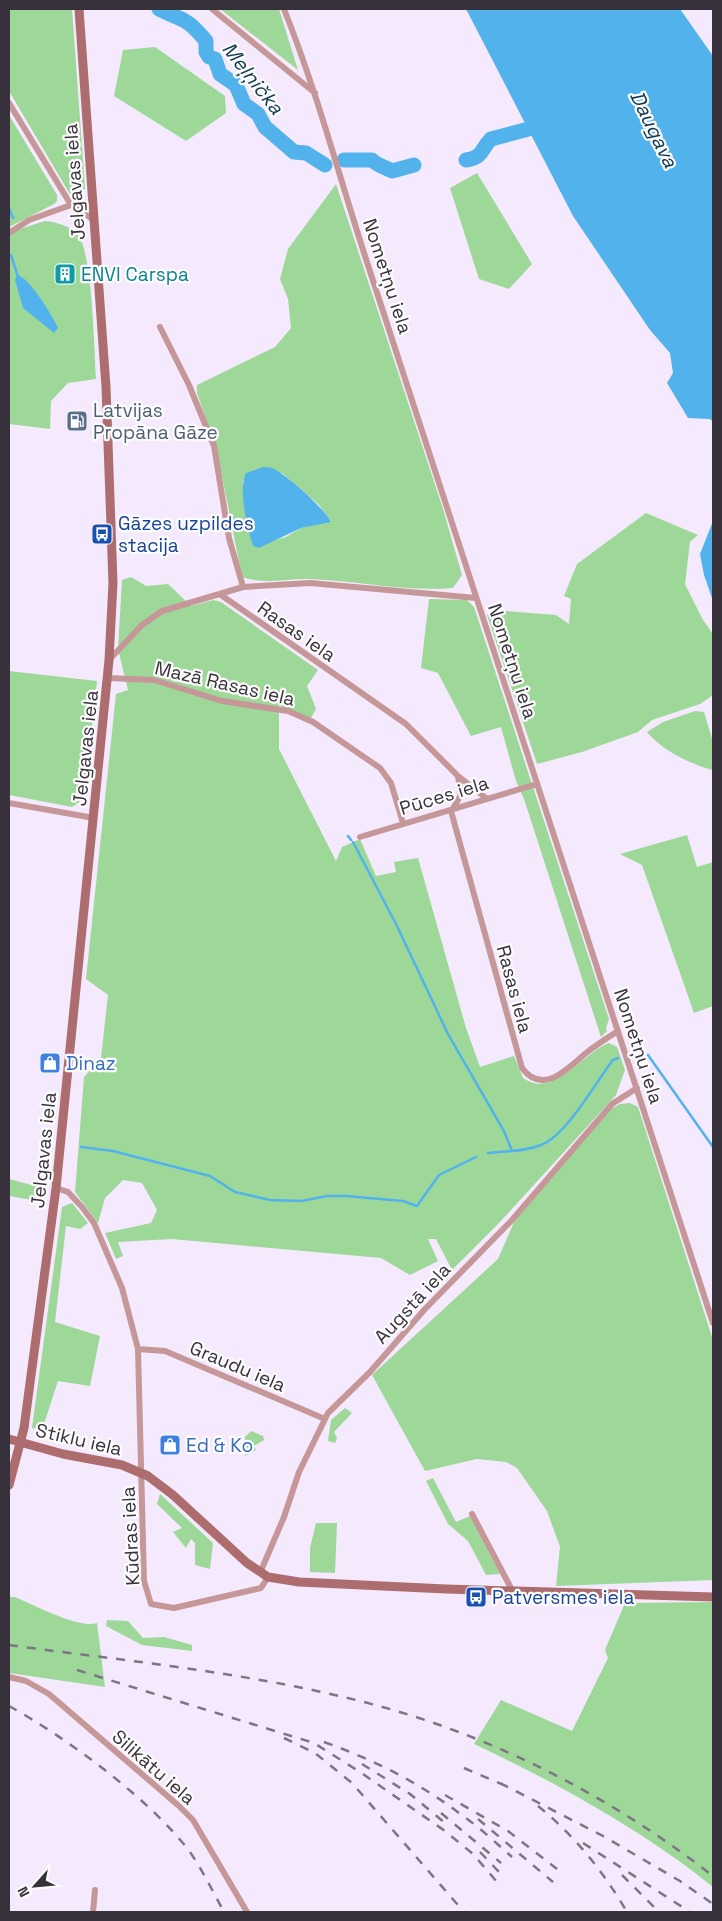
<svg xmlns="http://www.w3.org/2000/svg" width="722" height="1921" viewBox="0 0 722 1921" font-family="'Space Grotesk',sans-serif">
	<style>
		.green { fill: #9dd899; fill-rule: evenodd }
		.water { fill: #52b3ec }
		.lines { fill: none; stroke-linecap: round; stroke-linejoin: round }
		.stream { stroke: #52b3ec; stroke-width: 2.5 }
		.river { stroke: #52b3ec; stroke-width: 15 }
		.street { stroke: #c59798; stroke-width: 6 }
		.secondary { stroke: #ad6d6e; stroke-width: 9 }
		.rail { stroke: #7d7583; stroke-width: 2.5; stroke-dasharray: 9 9; stroke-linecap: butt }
		.labels { text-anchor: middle; stroke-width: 4.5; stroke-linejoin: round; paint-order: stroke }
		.street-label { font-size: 19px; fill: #37313b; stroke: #fcfcfc }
		.culture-label { font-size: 19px; fill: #0d838f; stroke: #fcfcfc; text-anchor: start }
		.service-label { font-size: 19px; fill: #4e5e75; stroke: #fcfcfc; text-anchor: start }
		.transit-label { font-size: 19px; fill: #164399; stroke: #fcfcfc; text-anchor: start }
		.shop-label { font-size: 19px; fill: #366cbe; stroke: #fcfcfc; text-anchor: start }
		.water-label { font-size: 20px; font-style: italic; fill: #0e384f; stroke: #fcfcfc }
	</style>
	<rect width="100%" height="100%" fill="#f5e9fe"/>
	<path class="green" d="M9 9H72L85 188 81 198 74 201 9 91Z
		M220 9H279L298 70Z
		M155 47 225 96 226 113 186 141 114 96 123 50Z
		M9 115 57 195V201L54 204 9 227Z
		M477 173 532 264 509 289 479 279 450 188Z
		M336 184 443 509 462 575 453 588C405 592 358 581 311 579 287 578 265 585 242 577L217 451 197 393V385L275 347 291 328 288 299 280 279 288 249ZM282 473 319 505 331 521 301 528 286 537 253 546 245 512 243 480Z
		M45 221C56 222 70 226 77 234 93 250 94 352 96 379L68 383 51 401 50 429 9 424V236L16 230Z
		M646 513 698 535 690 542 685 584 703 620 713 634V695L700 704 652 720 638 732 582 752 537 764 487 615 493 610 556 615 569 624 571 599 564 596 577 564Z
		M131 577 146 586 168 584 191 606 213 600 221 602 318 670 307 686 316 709 311 718 279 706V749L336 861 342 847 360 839 376 876 396 872 394 862 418 858 466 1028 480 1067 514 1056 523 1078C554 1100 583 1052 609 1043L617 1047 625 1070 616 1095 499 1223 452 1270 436 1239H428L438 1261 410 1275 381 1258 172 1239 118 1242 123 1256 116 1259 105 1233 151 1223 157 1210 142 1183 123 1180 105 1198 98 1223 75 1192 84 1077 101 1058 108 995 86 979 116 694 128 690 118 649 122 580Z
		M429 599 467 600 474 607 609 1019 606 1028 607 1031 601 1037 524 799 516 781 501 727 471 736 438 673 421 668Z
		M9 671 97 681 84 799 72 807 9 795Z
		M695 711 704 712 713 742 712 770C689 763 663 751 647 732L663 722Z
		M687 835 697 867 713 862V1006L694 1013 642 865 620 854Z
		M630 1103 638 1107 713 1340V1580L556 1586 560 1547 547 1511 517 1468 506 1462 477 1459 425 1471 372 1375 498 1259 514 1222 611 1109 620 1104Z
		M9 1179 39 1187 38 1201 9 1196Z
		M72 1203 88 1223 80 1229 66 1226 55 1322 100 1336 90 1386 58 1381 42 1430 32 1428 62 1207Z
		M345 1408 352 1413 334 1432 337 1438 335 1443 328 1441 331 1420Z
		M251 1431 263 1436 264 1440 254 1446 256 1450 245 1456V1437Z
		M433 1478 456 1522 470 1516 500 1574 486 1575 468 1541 448 1524 426 1481Z
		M160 1494 213 1543 210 1569 195 1565V1543L191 1539 186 1548 173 1532 182 1528 157 1504Z
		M316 1523H337L335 1573 310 1572V1548Z
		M9 1597H15C35 1605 78 1629 97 1623L105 1687 9 1673Z
		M713 1602V1887C644 1831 555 1782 474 1744L501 1700 572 1731 608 1658 605 1650 625 1603Z
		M107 1620 128 1621 143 1638 164 1637 192 1645V1651L142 1645 106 1626Z"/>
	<path class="water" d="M466 9H680L713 56V421L709 419 688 418 667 383 673 373 670 353 650 330 573 216Z
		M17 274C31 280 52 315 58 328L54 333 23 308 15 280Z
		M263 467C267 467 271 467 274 469 287 475 325 509 331 522L301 528 259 548 253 546C247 527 238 490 246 473Z
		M713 521V601L704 575 700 554Z"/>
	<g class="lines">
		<path class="stream" d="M9 208 13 218
			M11 255 17 274
			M348 836 351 840
			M353 842 396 924 448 1034 504 1131 512 1151
			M648 1055 713 1147
			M81 1147 113 1151 210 1176 235 1192 270 1200 301 1201 327 1196H346L403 1201 417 1206 439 1175 476 1157
			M488 1153C505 1151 524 1152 541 1145 567 1135 595 1083 613 1060L618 1058"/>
		<path class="river" d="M159 9C168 14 177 16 185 21 194 26 200 34 206 41V52L209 57 215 59 220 74 236 85 244 104 258 114 265 127 294 152 306 153 325 165
			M344 160H372C378 166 385 167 392 171L414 165
			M466 160C484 157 480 150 491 139L547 124"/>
		<path class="street" d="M212 9 315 93
			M284 9C316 89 338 172 364 253L713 1323
			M9 103 71 205 94 220
			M9 233 29 220 71 205
			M160 327 189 385 214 446 229 538 243 587
			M221 595 406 724 458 776
			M109 660 142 625 162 611 243 587 310 583 476 598
			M108 678 154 680 222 701 288 711 313 722 380 768 391 783 403 823
			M9 803 94 818
			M452 810 461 795 458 776 486 798
			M451 811 522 1068C543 1096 567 1069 586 1053 596 1045 607 1038 618 1031
			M360 837 537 784
			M56 1188 68 1192 82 1207 94 1223 122 1288 138 1349 144 1581 151 1604 174 1608 261 1588 268 1577
			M138 1349 165 1351 325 1419
			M472 1514 513 1592
			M260 1573 284 1517 299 1472 328 1413 370 1372 425 1309 512 1220 612 1104 637 1088
			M9 1677 26 1681 49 1694 179 1806 193 1820 247 1912
			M93 1912 95 1890"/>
		<path class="secondary" d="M9 1439 63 1454 122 1465 148 1476 173 1495 247 1563 268 1577 299 1582 446 1589 713 1597
			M9 1485 24 1428 56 1188 109 660 113 583 106 387 79 9"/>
		<path class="rail" d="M9 1645C126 1661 245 1672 360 1701 488 1733 609 1795 713 1876
			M77 1670 314 1743 360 1772 445 1831 473 1854 497 1882
			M9 1706C67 1738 150 1799 190 1852 203 1871 213 1892 224 1912
			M284 1738 315 1753 352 1783 464 1912
			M324 1742C372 1759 418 1782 459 1813 478 1826 495 1842 512 1857
			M362 1764 410 1794 445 1823
			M464 1768 506 1786
			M500 1783 603 1836 680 1881 713 1904
			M445 1795 508 1831 557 1869
			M538 1806C575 1836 603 1871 627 1912
			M441 1813 501 1863
			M478 1819 553 1882
			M583 1843 690 1912
			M480 1852 502 1875
			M622 1875 659 1912"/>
	</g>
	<defs>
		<g id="building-square" transform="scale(1.125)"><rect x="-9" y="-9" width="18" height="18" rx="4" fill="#0f9aa8" stroke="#fcfcfc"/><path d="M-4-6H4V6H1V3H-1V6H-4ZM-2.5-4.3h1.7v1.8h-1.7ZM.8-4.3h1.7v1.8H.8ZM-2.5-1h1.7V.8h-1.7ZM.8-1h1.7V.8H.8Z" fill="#fff"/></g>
		<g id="fuel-square" transform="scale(1.125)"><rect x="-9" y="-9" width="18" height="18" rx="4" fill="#5c6f8a" stroke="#fcfcfc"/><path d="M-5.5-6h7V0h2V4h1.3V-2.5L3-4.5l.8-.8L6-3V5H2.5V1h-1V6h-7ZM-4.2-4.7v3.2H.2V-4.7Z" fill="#fff"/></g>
		<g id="bus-square" transform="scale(1.125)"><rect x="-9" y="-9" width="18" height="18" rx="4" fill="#1a4fb4" stroke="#fcfcfc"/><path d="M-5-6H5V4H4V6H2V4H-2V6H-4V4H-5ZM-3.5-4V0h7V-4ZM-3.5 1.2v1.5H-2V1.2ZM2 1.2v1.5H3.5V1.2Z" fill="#fff"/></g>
		<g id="shop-square" transform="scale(1.125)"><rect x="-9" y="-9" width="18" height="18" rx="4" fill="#3f7fe0" stroke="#fcfcfc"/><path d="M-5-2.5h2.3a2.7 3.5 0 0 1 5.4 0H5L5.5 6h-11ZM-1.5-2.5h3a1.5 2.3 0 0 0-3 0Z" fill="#fff"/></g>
	</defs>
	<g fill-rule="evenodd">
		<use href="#building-square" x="65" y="274"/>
		<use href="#fuel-square" x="77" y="421"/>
		<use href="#bus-square" x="102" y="534"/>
		<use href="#shop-square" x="50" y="1063"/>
		<use href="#shop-square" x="170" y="1445"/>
		<use href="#bus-square" x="476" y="1597"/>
	</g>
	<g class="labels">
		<g class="street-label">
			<text transform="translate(74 182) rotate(-94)" y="7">Jelgavas iela</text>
			<text transform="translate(388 276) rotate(72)" y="7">Nometņu iela</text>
			<text transform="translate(297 631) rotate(35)" y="7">Rasas iela</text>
			<text transform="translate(513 661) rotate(72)" y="7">Nometņu iela</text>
			<text transform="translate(225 683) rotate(13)" y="7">Mazā Rasas iela</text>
			<text transform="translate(85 748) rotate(-84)" y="7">Jelgavas iela</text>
			<text transform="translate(444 795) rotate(-17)" y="7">Pūces iela</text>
			<text transform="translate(515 989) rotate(75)" y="7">Rasas iela</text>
			<text transform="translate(639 1046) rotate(72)" y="7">Nometņu iela</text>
			<text transform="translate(43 1150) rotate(-84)" y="7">Jelgavas iela</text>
			<text transform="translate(412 1303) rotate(-47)" y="7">Augstā iela</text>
			<text transform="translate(238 1366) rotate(23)" y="7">Graudu iela</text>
			<text transform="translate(79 1439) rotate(13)" y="7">Stiklu iela</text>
			<text transform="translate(130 1536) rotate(-93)" y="7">Kūdras iela</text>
			<text transform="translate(154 1767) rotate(41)" y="7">Silikātu iela</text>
		</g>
		<g class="culture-label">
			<text x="81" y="281">ENVI Carspa</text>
		</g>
		<g class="service-label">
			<text x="93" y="417">Latvijas<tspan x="93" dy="22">Propāna Gāze</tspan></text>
		</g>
		<g class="transit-label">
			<text x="118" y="530">Gāzes uzpildes<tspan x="118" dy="22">stacija</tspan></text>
			<text x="492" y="1604">Patversmes iela</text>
		</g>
		<g class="shop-label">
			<text x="66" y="1070">Dinaz</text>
			<text x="186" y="1452">Ed &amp; Ko</text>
		</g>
		<g class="water-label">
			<text transform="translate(253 78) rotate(52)" y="7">Meļņička</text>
			<text transform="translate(654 129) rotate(64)" y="7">Daugava</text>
		</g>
	</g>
	<rect width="722" height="1921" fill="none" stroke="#37313b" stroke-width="20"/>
	<g transform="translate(35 1886) rotate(243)" stroke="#fcfcfc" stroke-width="4" paint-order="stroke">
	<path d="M0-4L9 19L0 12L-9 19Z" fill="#37313b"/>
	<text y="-8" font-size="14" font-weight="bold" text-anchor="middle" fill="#37313b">N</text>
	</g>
</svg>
